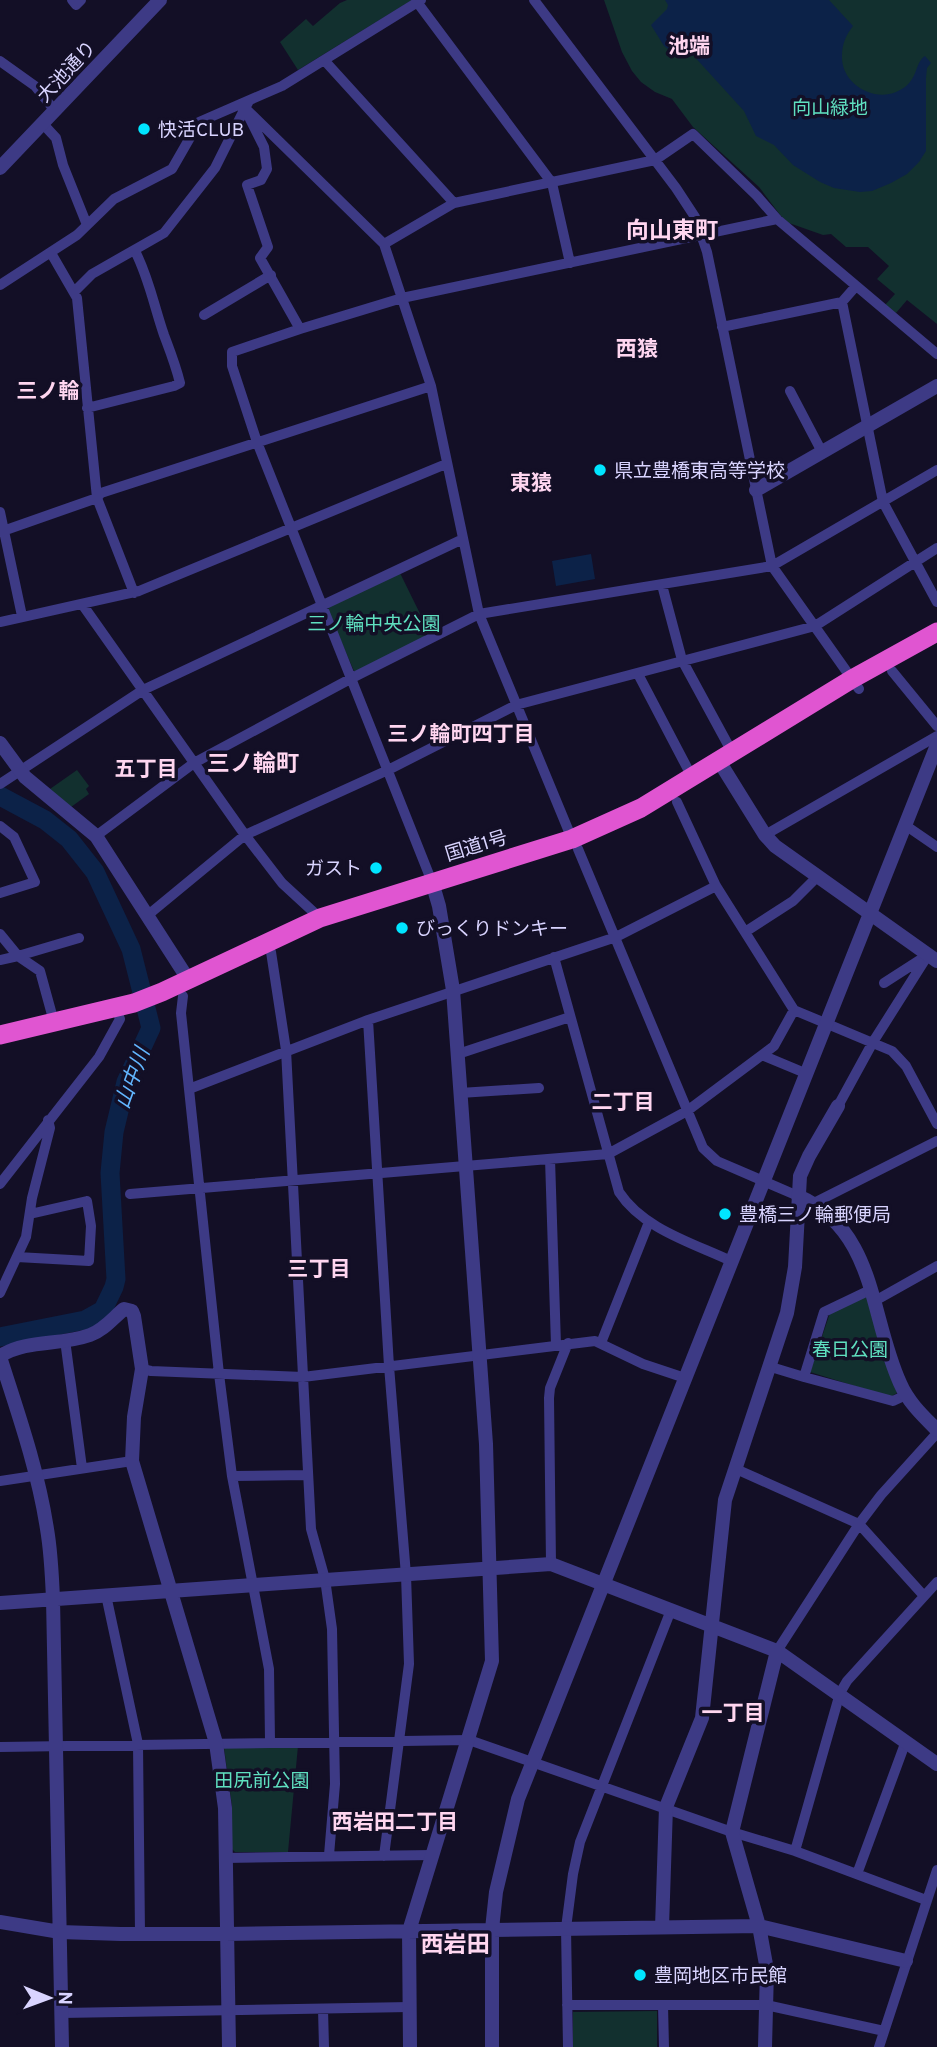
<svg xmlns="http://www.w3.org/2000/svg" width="937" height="2047" viewBox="0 0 937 2047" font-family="Overpass,'Noto Sans JP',sans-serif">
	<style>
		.green { fill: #12302f }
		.water { fill: #0c2248 }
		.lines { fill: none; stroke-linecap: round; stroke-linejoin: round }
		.river { stroke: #0c2248; stroke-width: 19 }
		.minor { stroke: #3d3a85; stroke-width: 10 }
		.tertiary { stroke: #3d3a85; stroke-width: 14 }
		.trunk { stroke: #e055d1; stroke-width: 19 }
		.poi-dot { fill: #00e5ff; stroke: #130f26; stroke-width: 2.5 }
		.labels { text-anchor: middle; stroke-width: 7; stroke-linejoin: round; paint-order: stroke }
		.street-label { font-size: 19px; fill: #d9d4ff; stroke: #130f26 }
		.park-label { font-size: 19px; fill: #5fe0c0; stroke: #130f26 }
		.poi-label { font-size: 19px; fill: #d9d4ff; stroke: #130f26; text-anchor: start }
		.neighbourhood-label { font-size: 21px; font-weight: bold; fill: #ffd6f0; stroke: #130f26 }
		.water-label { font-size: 21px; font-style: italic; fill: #62b6ff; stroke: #130f26 }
		.quarter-label { font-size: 23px; font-weight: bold; fill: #ffd6f0; stroke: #130f26 }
	</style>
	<rect width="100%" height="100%" fill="#130f26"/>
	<path class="green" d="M347 0H412L298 70 280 42 306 19 313 26 340 3Z
		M604 0H937V324L907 300 896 313 885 305 895 294 877 279 889 266 868 247H846L831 234 823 235 789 223 781 216 759 187 693 127 672 99 655 92 641 82 632 71 622 52Z
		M400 573 430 634 358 671H354L328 611 329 605Z
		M77 770 89 786 86 789 89 794 71 807 50 789Z
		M866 1295 897 1393 890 1397 810 1372 830 1313Z
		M298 1746 288 1852H235L232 1849V1806L224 1748Z
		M657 2011V2047H573V2012Z"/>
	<path class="water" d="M665 0H829L853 26C846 35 842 44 842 56 841 83 872 102 896 92 920 82 913 64 925 56L931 63 927 68 926 78V151L919 162 907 174 891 183 872 191 860 192 834 188 820 182 793 165 774 145 756 136 744 111 682 43 671 51 664 46 651 25 667 9 668 5Z
		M591 554 595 579 556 586 552 561Z"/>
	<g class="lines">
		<path class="river" d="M0 796 45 820 69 839 95 872 131 949 151 1028 126 1082 114 1132 110 1173 116 1279 114 1287 103 1310 85 1320 0 1337"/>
		<path class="minor" d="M72 0 76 5 81 0
			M534 0 676 188 695 217 707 252 772 566 859 689
			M417 2 552 183 570 263
			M324 60 454 203
			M0 61 35 86 55 111
			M249 101 245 108 384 244 431 386 479 614 572 839
			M247 113 264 147 267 169 261 180 247 185 268 247 260 258 300 329 402 298 777 219
			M43 124 56 138 63 165 87 225
			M384 244 454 203 655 160 693 134 757 196 777 219 937 354
			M51 253 77 298 97 498 134 593
			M0 285 77 235 114 199 172 169 199 122 282 86 421 0
			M75 291 92 274 164 233 215 168 245 108
			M842 302 883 502 937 602
			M204 315 271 275
			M722 327 842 302 856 286
			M300 329 232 352V366L257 442 432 882
			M790 391 822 452
			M87 408 174 386 180 383C176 366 170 351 164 335 154 306 149 278 135 251
			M0 512 22 616
			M0 532 97 498 101 493 431 386
			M662 585 682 660 732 752
			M82 604 245 835 282 883 320 918
			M0 622 139 591 446 464
			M892 671 937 726
			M638 674 692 777
			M0 784 143 690 463 539
			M677 802 716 886 794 1010 892 1051 906 1066 937 1124
			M905 825 937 847
			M0 826 14 837 35 882 0 893
			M765 835 937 736
			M96 836 194 763 352 678 479 614 772 566 937 470
			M578 849 703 1148 717 1161 798 1196
			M148 915 245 835 388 770 516 705 815 626 937 548
			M745 932 793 901 817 877
			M0 934 18 956 79 938
			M271 952 286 1050 311 1529 325 1579 332 1629 335 1784 329 1855
			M554 957 619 1192C643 1229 693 1243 731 1261
			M0 960 18 956 40 971 54 1022
			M884 983 926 956
			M183 996 181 1013 219 1374 232 1476 269 1669 270 1741
			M368 1020 389 1366 406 1575 409 1664 384 1856
			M458 1054 570 1017
			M762 1055 774 1046 794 1010
			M189 1089 368 1020 616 937 716 886
			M460 1093 539 1088
			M838 1106 873 1042 928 955
			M550 1159 556 1345
			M0 1184 99 1057 120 1019 116 1007
			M130 1194 608 1154 687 1111 762 1055 805 1073
			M814 1203 937 1141
			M17 1257 89 1261 91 1226 87 1201 30 1214
			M870 1290 824 1312 804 1377 893 1401 906 1395
			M0 1293 26 1237 32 1198 50 1128 48 1120
			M873 1302 937 1266
			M65 1340 82 1468
			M601 1343 649 1222
			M771 1367 804 1377
			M142 1369 151 1371 303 1377 595 1341 643 1364 685 1378
			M736 1469 859 1524 924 1596
			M232 1476 308 1475
			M0 1481 132 1461
			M551 1564 549 1398 550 1388 568 1343
			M106 1595 138 1744 140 1934
			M777 1651 859 1524 881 1495 937 1433
			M0 1747 469 1740 732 1832 795 1851 926 1900
			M795 1851 840 1693 847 1681 937 1582
			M224 1858 433 1855
			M857 1874 906 1741
			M567 2005H766L884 2031
			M663 2005 664 2047
			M323 2009 324 2047
			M61 2013 410 2007
			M568 2047 566 1928 573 1874 580 1842 671 1610
			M879 2047 937 1870"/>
		<path class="tertiary" d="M0 168 160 0
			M756 490 937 386
			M0 743 25 777 96 836 188 979
			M719 761 765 835 775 846 937 961
			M798 1196C877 1231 869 1315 900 1383 908 1402 923 1416 937 1430
			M0 1356C28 1339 59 1346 90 1335 104 1330 113 1318 124 1309L132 1311 134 1316 142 1369 134 1417 132 1461 216 1743 225 1808 229 2047
			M0 1357C18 1413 38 1470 47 1529 51 1552 52 1575 53 1599L62 2047
			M0 1603 551 1564 777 1651 937 1764
			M0 1922 60 1932 121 1934H226L759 1926 906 1961
			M662 1927 666 1807 702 1718 725 1500 787 1313 795 1267 800 1176 809 1156 838 1106
			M410 2047 409 1931 492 1661 486 1444 453 990 439 906 432 882
			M492 2047V1929L496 1892 518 1799 937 745
			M765 2047 767 1970 759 1926 732 1832 777 1651"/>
		<path class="trunk" d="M0 1035 134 1003 162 992 320 918 572 839 641 808 852 679 937 632"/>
	</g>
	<g class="poi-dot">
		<circle cx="144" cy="129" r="7"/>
		<circle cx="600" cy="470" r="7"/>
		<circle cx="376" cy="868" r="7"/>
		<circle cx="402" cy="928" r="7"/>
		<circle cx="725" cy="1214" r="7"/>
		<circle cx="640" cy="1975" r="7"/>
	</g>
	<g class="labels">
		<g class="street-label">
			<text transform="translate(66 71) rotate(-47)" y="7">大池通り</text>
			<text transform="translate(476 845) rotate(-17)" y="7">国道1号</text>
		</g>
		<g class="park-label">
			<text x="830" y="114">向山緑地</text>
			<text x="374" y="630">三ノ輪中央公園</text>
			<text x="850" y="1356">春日公園</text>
			<text x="262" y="1787">田尻前公園</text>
		</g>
		<g class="poi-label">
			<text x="158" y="136">快活CLUB</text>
			<text x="614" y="477">県立豊橋東高等学校</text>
			<text x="362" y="875" text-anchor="end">ガスト</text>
			<text x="416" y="935">びっくりドンキー</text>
			<text x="739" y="1221">豊橋三ノ輪郵便局</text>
			<text x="654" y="1982">豊岡地区市民館</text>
		</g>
		<g class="neighbourhood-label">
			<text x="689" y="53">池端</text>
			<text x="637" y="356">西猿</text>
			<text x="48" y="398">三ノ輪</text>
			<text x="531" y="490">東猿</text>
			<text x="461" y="741">三ノ輪町四丁目</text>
			<text x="146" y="776">五丁目</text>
			<text x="623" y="1109">二丁目</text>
			<text x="319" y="1276">三丁目</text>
			<text x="733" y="1720">一丁目</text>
			<text x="395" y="1829">西岩田二丁目</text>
		</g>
		<g class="water-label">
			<text transform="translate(132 1078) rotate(-70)" y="7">山中川</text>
		</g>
		<g class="quarter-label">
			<text x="672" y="238">向山東町</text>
			<text x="253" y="771">三ノ輪町</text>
			<text x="455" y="1952">西岩田</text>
		</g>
	</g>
	<g transform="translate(49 1998) rotate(91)" stroke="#130f26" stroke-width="5" paint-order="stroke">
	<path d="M0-5L12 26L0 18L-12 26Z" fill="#d9d4ff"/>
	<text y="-10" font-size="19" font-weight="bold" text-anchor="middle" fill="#d9d4ff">N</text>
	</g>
</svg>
